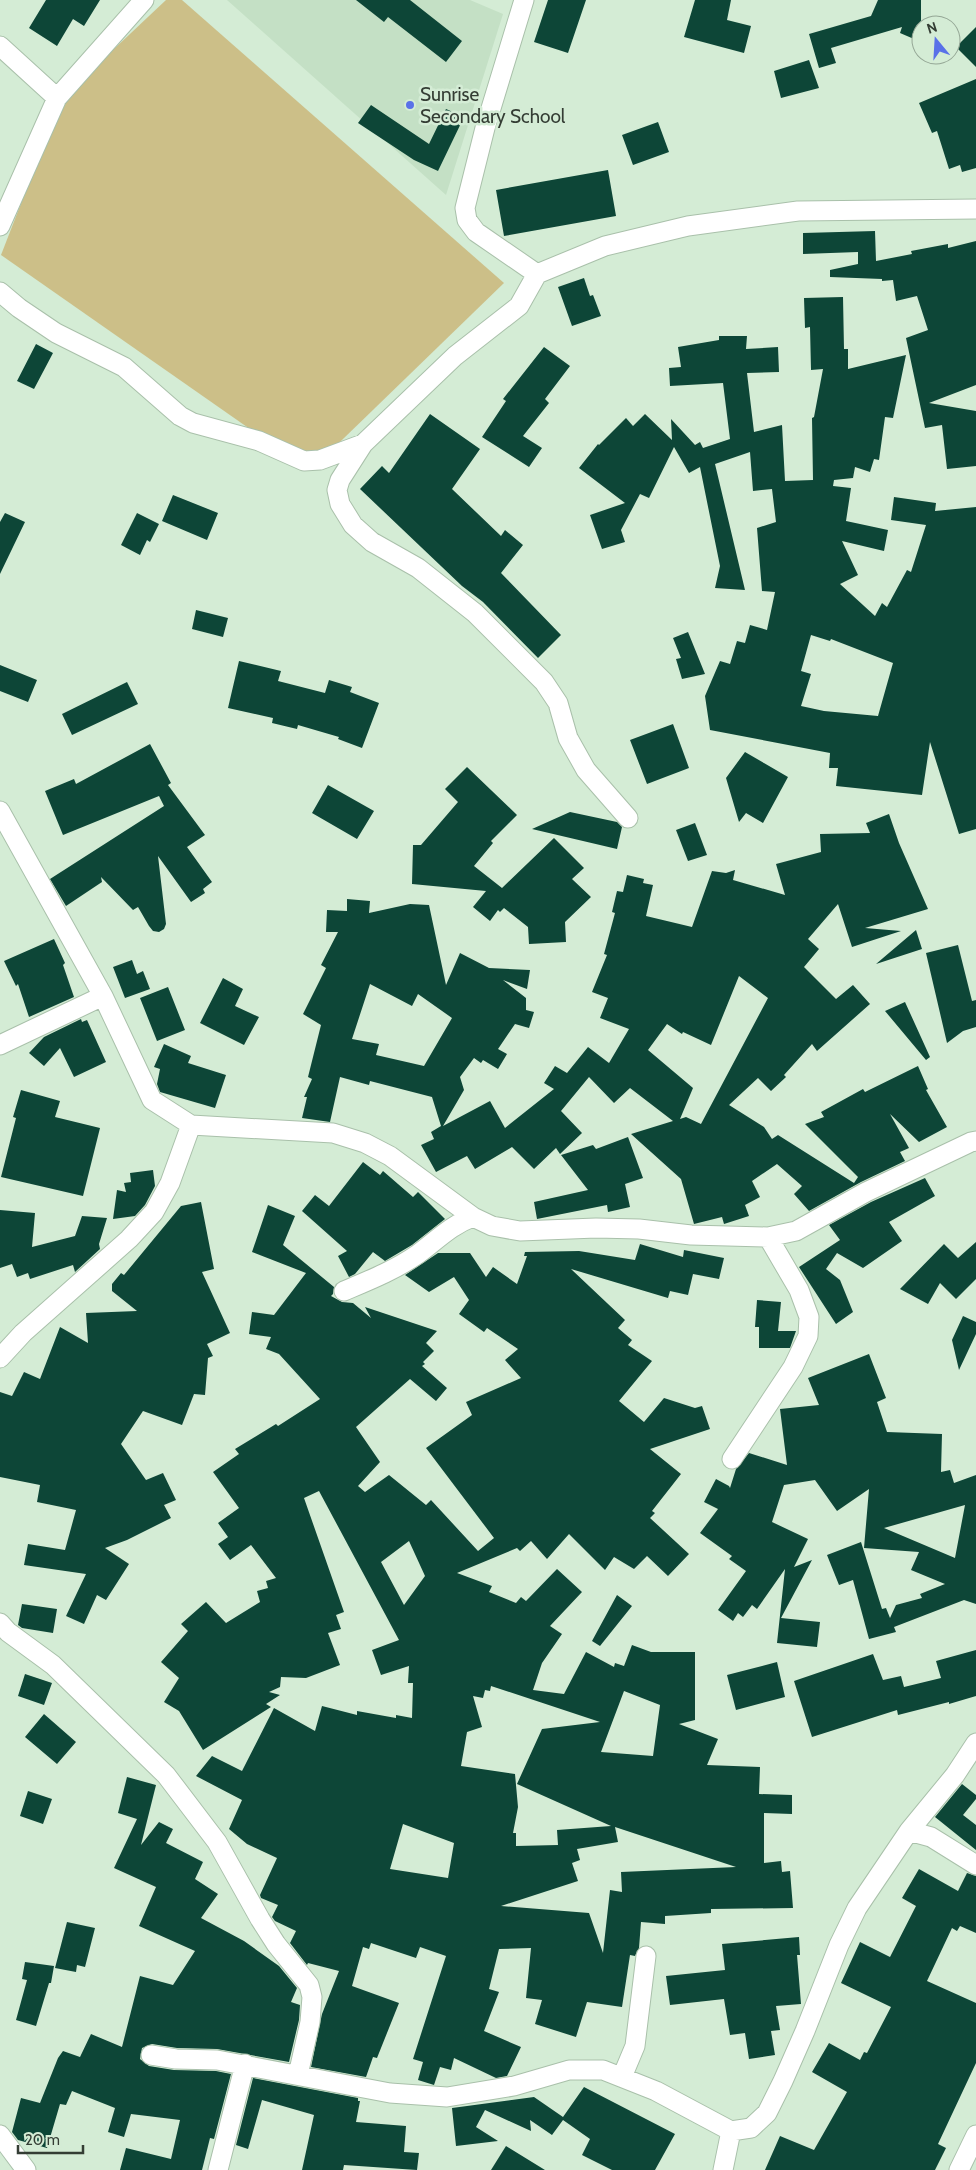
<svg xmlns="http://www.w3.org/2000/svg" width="976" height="2170" viewBox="0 0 976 2170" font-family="Cabin,sans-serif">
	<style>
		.built { fill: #c4e0c5 }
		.green { fill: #ccbf88 }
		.building { fill: #0d4637; fill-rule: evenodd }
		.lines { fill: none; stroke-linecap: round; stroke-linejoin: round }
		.street-casing { stroke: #a9c0aa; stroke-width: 21 }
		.street { stroke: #fff; stroke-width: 19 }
		.poi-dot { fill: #5971e8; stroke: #d4ecd5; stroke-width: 2 }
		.labels { text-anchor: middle; stroke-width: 5; stroke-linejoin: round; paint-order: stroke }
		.poi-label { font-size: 19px; fill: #343d34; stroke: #d4ecd5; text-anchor: start }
	</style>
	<rect width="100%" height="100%" fill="#d4ecd5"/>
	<path class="built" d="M227 0H470L503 14 446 195Z"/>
	<path class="green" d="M166 0H182L504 283 310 471 1 255 62 98Z"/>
	<path class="building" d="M46 0H100L84 26 73 19 57 46 29 28Z
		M356 0H410L462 41 446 62 388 17 384 22Z
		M548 0H586L568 53 534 42Z
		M695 0H731L727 20 751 26 744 53 684 37Z
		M878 0H921V42L900 33 902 27 831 48 836 63 819 68 809 34 871 16Z
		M976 27V67L956 47Z
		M809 60 819 88 781 98 774 71Z
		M976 79V168L962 172 960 165 949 169 937 131 932 133 919 103Z
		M371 105 429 144 446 109 464 117 438 171 414 160 358 123Z
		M658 122 669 152 633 165 622 135Z
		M608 170 616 216 504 236 496 190Z
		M875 231 876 261 912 254 911 251 948 244V248L976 241V385L929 403 976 411V466L947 469 942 425 925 428 906 338 928 330 917 296 896 301 893 280 882 281V279L830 277V270L858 264V252L803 254V233Z
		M584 278 590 296 593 295 601 316 572 326 558 287Z
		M843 297 844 349H848V369L906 355 893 418 885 417 879 460 874 459 870 472 855 467 853 478 834 480 833 486 851 488 846 521 888 530 884 551 842 541 858 575 840 584 875 616 882 603 887 607 907 570 911 572 926 525 891 520 894 497 936 503 935 511 976 507V829L959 834 930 742 922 795 836 786 838 768H829L830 753 710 730 705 696 720 661 730 664 737 641 745 643 750 625 767 630 775 592 762 591 757 528 776 522 772 489 753 491 750 452 715 464 745 590 715 588 720 566 700 467 689 473 674 447 649 498 640 494 621 530 625 542 602 549 590 515 625 503 579 468 598 444 599 445 626 418 633 426 645 414 672 440 671 419 695 445 700 442 703 448 730 439 723 383 670 386 669 368 681 367 678 347 719 340V336H747L746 349 778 347 779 372 747 373 754 432 782 425 785 481 813 480 812 418 814 417 823 369 811 370 810 327 805 328 804 298ZM811 635 830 641 831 639 893 663 878 716 824 711 801 706 811 674 801 671Z
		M36 344 53 353 34 389 17 381Z
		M544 347 570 366 545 399 549 403 523 436 542 448 529 467 482 437 506 401 503 399Z
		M430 414 480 449 452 489 501 536 505 530 523 545 501 573 561 635 538 658 483 602 462 586 360 489 382 466 389 473Z
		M173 495 218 513 207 540 162 521Z
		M5 513 25 522 0 574V522Z
		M137 513 159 524 150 542 147 540 140 555 121 545Z
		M196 610 228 618 223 637 192 629Z
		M688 632 705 674 682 679 676 659 681 658 673 638Z
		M239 661 281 671 278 681 325 693 329 680 352 687 350 692 379 703 362 748 338 739 339 737 298 725 297 729 272 723 273 718 228 708Z
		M0 665 37 680 28 702 0 691Z
		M127 682 138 704 72 735 62 714Z
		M673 724 689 768 647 784 630 740Z
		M150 744 171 783 168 785 205 835 187 847 212 882 203 889 205 893 191 902 158 856 166 924 164 929 159 932 153 931 149 926 138 907 133 910 101 877 102 882 66 906 50 879 164 806 159 796 63 835 45 791 74 779 76 784Z
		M745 752 788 777 763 823 746 813 739 822 726 778Z
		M467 767 517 815 491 841 493 843 474 866 502 888 554 838 584 868 572 879 591 897 565 922 566 942 529 944 528 927 504 908 500 912 498 910 490 921 473 907 486 891 412 884 413 845H421L458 802 445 789Z
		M328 785 374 811 357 839 312 813Z
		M570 812 617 822 622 827 617 849 532 829Z
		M889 814 899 843 928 909 865 928 901 931 852 947 838 904 808 939 819 949 804 967 836 999 853 985 870 1004 817 1051 812 1044 784 1075 786 1077 771 1091 758 1078 729 1105 764 1127 772 1139 778 1135 854 1183 858 1177 805 1124 824 1117 821 1112 863 1089 865 1092 918 1066 928 1089 926 1090 947 1127 919 1142 890 1114 909 1148 900 1152 905 1161 861 1182 809 1211 794 1194 802 1186 777 1164 752 1181 760 1197 745 1205 749 1216 724 1224 722 1217 694 1224 681 1179 631 1134 673 1121 630 1088 614 1103 589 1077 561 1111 582 1133 560 1154 556 1148 534 1169 512 1147 475 1169 467 1156 436 1172 421 1145 434 1139 431 1132 441 1126 432 1097 370 1081 369 1085 340 1077 330 1122 302 1118 307 1097H304L312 1079 308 1077 321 1025 303 1014 326 968 321 965 338 932H326L327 910 347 911V899L370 901 369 913 410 904 429 905 446 985 460 953 489 968 530 970 527 989 503 980 526 998V1010L534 1012 529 1028 515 1024 498 1049 507 1054 498 1069 483 1060 481 1063 474 1058 460 1077 464 1090 443 1126 490 1101 505 1128 554 1089 544 1083 555 1066 567 1073 588 1047 609 1063 629 1029 600 1018 608 998 592 992 607 955 604 954 615 913 612 912 617 891 623 892 627 875 644 879 643 883 653 885 646 916 692 927 712 871 726 873 735 870 733 880 785 895 776 864 821 852 820 834 870 833 866 823ZM739 976 768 998 701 1124 686 1117 680 1119 693 1088 648 1050 667 1024 682 1034 683 1032 711 1045ZM370 984 412 1006 418 994 452 1018 424 1066 376 1055 379 1044 352 1039Z
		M695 823 707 855 688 861 676 830Z
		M916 930 922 949 876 964Z
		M54 939 65 963 63 965 74 997 29 1017 18 984 16 986 4 961Z
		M958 945 972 1001 976 1000V1027L963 1031 947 1043 926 953Z
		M132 960 137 974 143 971 150 989 125 998 113 967Z
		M223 978 243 989 235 1006 259 1017 244 1045 200 1023Z
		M168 987 185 1030 157 1041 140 998Z
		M905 1002 930 1057 926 1060 885 1011Z
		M81 1019 82 1022 87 1020 106 1062 74 1077 60 1048 44 1066 29 1053 44 1037Z
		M164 1044 191 1056 188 1063 226 1075 215 1108 160 1092 157 1084 160 1069 154 1067Z
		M21 1090 60 1101 55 1117 100 1128 83 1196 1 1177 16 1118 13 1117Z
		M628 1137 643 1178 625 1184 630 1207 608 1212 607 1205 537 1219 534 1202 588 1190 561 1155 593 1145 596 1149Z
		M363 1162 380 1175 383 1171 413 1197 418 1192 445 1219 412 1245 385 1261 373 1252 355 1274 349 1277 338 1256 347 1251 302 1211 315 1195 329 1206Z
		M153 1170 155 1186 145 1205 135 1216 113 1219 117 1190 126 1192 124 1183 131 1182 130 1173Z
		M925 1178 935 1196 889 1222 902 1241 863 1268 837 1253 826 1269 840 1280 853 1312 836 1324 799 1267 840 1240 829 1225 871 1202Z
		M201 1202 214 1269 202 1272 230 1333 207 1344 213 1356 208 1358 205 1395 194 1394 182 1425 143 1411 121 1444 146 1480 163 1473 176 1500 164 1505 171 1518 127 1540 105 1548 129 1564 106 1600 97 1595 84 1624 66 1616 86 1574 24 1565 28 1544 65 1550 76 1510 37 1502 40 1485 0 1477V1392L12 1396 24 1372 40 1379 60 1327 88 1343 86 1313 137 1311 112 1291V1284L121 1273 124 1275 181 1206Z
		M268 1205 295 1216 283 1245 334 1287 333 1294 331 1296 342 1302 353 1303 371 1318 365 1307 437 1331 426 1343 434 1351 423 1362 425 1364 422 1366 447 1388 436 1401 410 1379 356 1427 380 1462 358 1486 365 1492 389 1475 426 1505 431 1500 478 1551 494 1538 426 1448 472 1415 466 1402 521 1378 505 1360 518 1349 487 1328 484 1332 459 1314 469 1300 454 1277 429 1292 405 1275 438 1253H470L486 1277 493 1267 517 1284 527 1256H524L525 1252 579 1251 635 1260 640 1244 683 1257 684 1250 724 1258 719 1279 693 1274 688 1295 670 1291 668 1298 571 1269 625 1320 618 1328 632 1340 628 1345 652 1361 619 1401 644 1422 664 1398 695 1408 702 1406 710 1429 650 1449 681 1474 652 1511 655 1513 650 1518 689 1554 668 1576 647 1556 634 1569 614 1557 605 1570 569 1534 547 1559 531 1541 520 1551 517 1548 457 1573 492 1586 489 1592 516 1603 521 1597 526 1601 557 1569 582 1592 550 1626 562 1634 542 1663 533 1690 564 1694 586 1652 614 1667 615 1663 624 1666 632 1645 651 1652H695V1720L679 1724 718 1739 707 1765 760 1767 759 1794 792 1795V1814L764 1813V1863L781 1861 782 1872 790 1871 793 1908 711 1909V1913L665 1916V1924L641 1922 639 1948 635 1956 630 1955 622 2007 587 2002 576 2037 535 2024 542 2000 526 1998 531 1948 499 1949 489 1989 499 1992 484 2031 521 2047 507 2076 496 2078 454 2058 451 2070 440 2067 434 2085 418 2080 423 2062 413 2059 446 1956 420 1947 416 1958 371 1943 369 1949 363 1947 352 1986 399 2003 377 2058 373 2057 366 2077 311 2067 322 2014 339 1971 308 1963 307 1965 290 1943 296 1931 275 1921 272 1917 278 1905 261 1898 260 1895 277 1858 247 1844 229 1829 242 1800 196 1776 212 1756 242 1771 274 1708 315 1731 322 1706 357 1715V1711L396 1718V1715L412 1718 413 1683H408L409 1666 381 1675 372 1650 399 1640 319 1491 304 1498 344 1612 336 1615 341 1629 328 1633 340 1665 306 1678 281 1677 280 1687 269 1692 280 1695 266 1704 271 1707 203 1750 179 1711 164 1702 179 1678 161 1662 188 1631 181 1624 206 1602 226 1623 260 1602 257 1591 268 1588 266 1581 276 1578 251 1545 230 1560 218 1544 228 1537 218 1523 239 1508 213 1472 239 1454 235 1449 276 1424 278 1426 320 1399 279 1354 266 1349 271 1337 249 1334 252 1312 274 1315 306 1273 252 1252ZM409 1541 425 1576 404 1605 381 1562ZM491 1686 600 1722 542 1729 517 1784 611 1826 557 1830 558 1845 516 1846V1833H513L518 1807 515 1774 461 1766 467 1732 482 1727 473 1696 483 1698 485 1690 490 1691ZM624 1691 660 1705 653 1756 601 1752ZM403 1824 454 1843 448 1878 390 1869ZM615 1827 736 1867 621 1872 622 1892 610 1890 603 1953 589 1913 501 1906 578 1881 572 1863 580 1860 577 1849 618 1842Z
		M0 1210 35 1213 32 1247 75 1236 82 1216 107 1218 99 1244 100 1249 75 1272 73 1265 30 1279 28 1273 17 1277 12 1264 0 1268Z
		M976 1242V1279L956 1299 940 1283 928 1304 900 1289 944 1244 958 1258Z
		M757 1300 781 1302 778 1331H796L790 1348H759V1327H755Z
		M963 1316 976 1322V1334L959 1370 952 1340Z
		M869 1354 886 1398 877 1402 887 1432 942 1434 941 1472 950 1470 954 1483 976 1475V1604L964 1600 894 1627 896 1632 869 1639 853 1580 839 1585 827 1555 861 1542 882 1609 886 1608 890 1618 896 1605 922 1598 920 1594 945 1584 911 1570 919 1552 864 1548 869 1489 837 1511 815 1480 784 1485 772 1522 808 1539 794 1567 812 1560 781 1618 820 1622 817 1647 777 1643 785 1569 757 1609 752 1605 743 1617 738 1613 733 1621 718 1610 746 1571 729 1559 732 1556 700 1533 718 1509 704 1502 716 1479 729 1486 730 1488 736 1469 749 1453 787 1465 780 1409 819 1405 808 1378ZM965 1505 955 1558 884 1528Z
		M617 1595 632 1606 600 1646 592 1641Z
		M22 1604 57 1609 53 1633 22 1628 18 1625Z
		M976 1650V1696L949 1704V1702L898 1715 897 1710 812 1737 794 1681 873 1654 883 1680 901 1676 904 1687 941 1678 936 1661Z
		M777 1662 785 1697 736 1710 727 1675Z
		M25 1674 52 1683 44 1705 18 1696Z
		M44 1714 76 1742 57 1764 25 1737Z
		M127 1777 156 1785 141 1845 159 1822 173 1829 166 1843 203 1862 195 1879 218 1894 201 1918 244 1941 279 1966 297 1988 291 2002 300 2005 299 2020 289 2062 217 2049 177 2048 152 2044 142 2048 140 2059 149 2066 174 2070 216 2071 231 2074 214 2139 210 2138 202 2170H120L126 2148 171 2159 180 2120 131 2114 124 2137 108 2132 115 2108 72 2091 66 2105 60 2104 47 2148 18 2140 12 2132 21 2098 40 2103 58 2058 63 2051 80 2057 91 2034 122 2047 140 1976 173 1985 195 1951 139 1926 156 1887 114 1868 137 1819 118 1813Z
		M962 1784 976 1795V1799L963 1815 976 1825V1850L935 1817Z
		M28 1791 52 1799 43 1824 20 1816Z
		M919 1869 958 1891 967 1873 976 1876V1933L960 1926 957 1931 952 1928 927 1981 976 2003V2063L938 2144 946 2148 935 2170H765L780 2136 814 2150 847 2092 812 2072 829 2043 860 2060 864 2052 867 2053 891 2007 841 1983 860 1942 890 1957 916 1906 902 1898Z
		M67 1922 95 1928 85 1967 77 1965 76 1972 55 1968Z
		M799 1937 800 1955H797L801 2004 776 2006 780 2030 771 2031 775 2055 749 2059 745 2033 730 2035 724 1999 670 2005 666 1976 725 1970 722 1944Z
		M25 1962 54 1966 51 1983H49L36 2026 16 2020 27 1980 22 1979Z
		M253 2078 358 2098V2101H360L356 2122 406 2126 404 2152 419 2153 417 2170 344 2165 343 2170H302L314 2115 262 2100 248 2149 236 2145Z
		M584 2087 675 2134 655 2170H612L582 2155 590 2139 563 2120 552 2135 530 2120 531 2131 485 2110 476 2127 498 2141 456 2146 452 2108 534 2097 563 2117Z
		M506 2146 545 2170H491Z"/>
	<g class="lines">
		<g class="street-casing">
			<path id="street" d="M524 0 485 128 465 208 467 220 476 232 537 274
				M0 46 57 98
				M0 226 57 98 144 0
				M0 292 19 308 56 333 124 367 180 416 193 423 259 441 304 461 320 460 363 444
				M0 811 103 996 152 1100 191 1125 333 1133 365 1143 390 1156 473 1217 492 1226 520 1231 596 1228 639 1229 691 1235 768 1237 796 1231 866 1192 971 1142 976 1141
				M628 818 586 770 568 738 558 703 544 682 475 613 418 568 372 542 353 525 340 504 337 490 340 480 363 444 455 356 519 306 537 274 605 246 688 226 798 211 976 209
				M0 1045 103 996
				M344 1291C370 1280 395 1270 418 1254 436 1241 451 1225 473 1217
				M0 1358 23 1333 129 1239 154 1212 170 1183 191 1125
				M732 1459 793 1367 808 1336 809 1317 799 1290 768 1237
				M0 1623 8 1632 53 1665 166 1775 217 1842 260 1919 276 1944 309 1985 312 1997 310 2022 298 2075
				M909 1831 931 1837 976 1865
				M151 2055 176 2059 217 2060 390 2093 447 2097 514 2086 569 2070H603L656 2091 731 2131 751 2128 767 2113 783 2081 805 2031 839 1945 857 1908 909 1831 955 1775 976 1743
				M622 2077 635 2046 646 1956
				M0 2135 26 2170
				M218 2170 245 2064
				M723 2170 731 2131
				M959 2170 976 2135"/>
		</g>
		<use href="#street" class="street"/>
	</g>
	<circle class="poi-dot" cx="410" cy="105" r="5"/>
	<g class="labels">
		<g class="poi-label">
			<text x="420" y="101">Sunrise<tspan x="420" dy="22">Secondary School</tspan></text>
		</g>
	</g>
	<g transform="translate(936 40) rotate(342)"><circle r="24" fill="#d4ecd5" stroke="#94a695"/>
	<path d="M0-4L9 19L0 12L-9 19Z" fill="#5971e8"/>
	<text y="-8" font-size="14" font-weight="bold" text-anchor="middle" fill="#343d34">N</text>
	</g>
	<path d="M18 2145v8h65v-8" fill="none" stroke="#343d34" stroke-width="2.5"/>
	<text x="25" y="2145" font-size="15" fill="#343d34" stroke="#d4ecd5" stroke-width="4" paint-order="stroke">20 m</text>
</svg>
